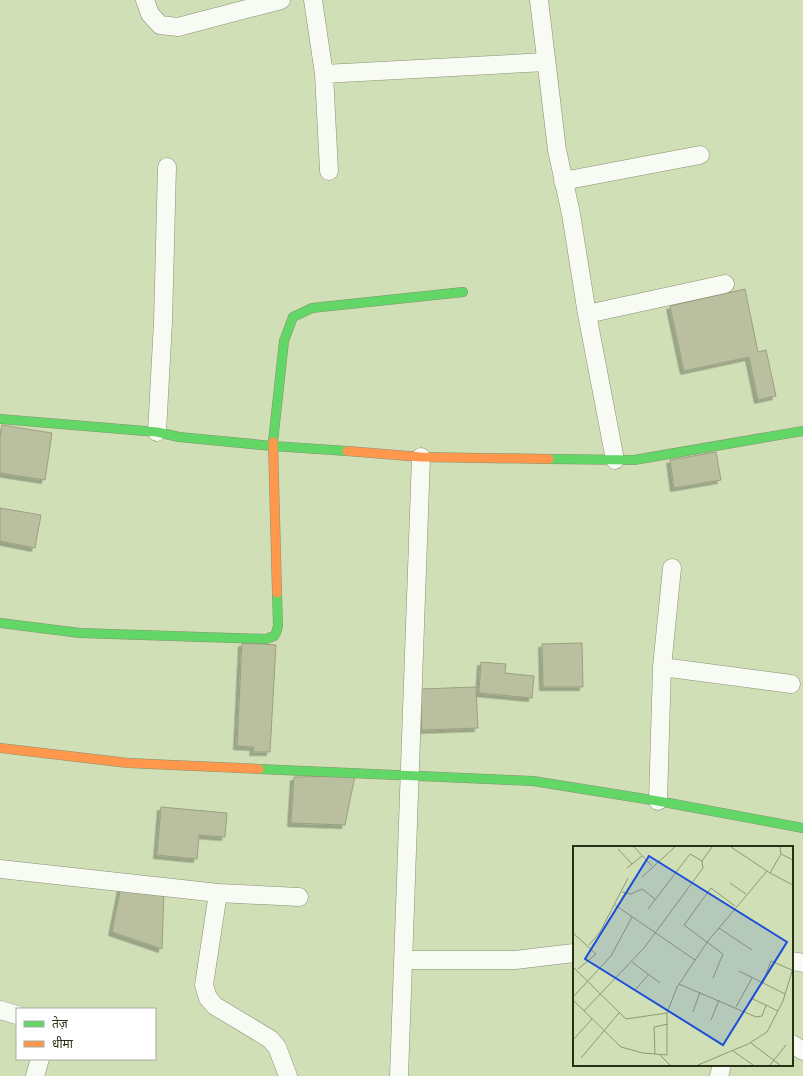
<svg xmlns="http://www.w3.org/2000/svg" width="803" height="1076" viewBox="0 0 803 1076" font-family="Mulish,'Noto Sans Devanagari',sans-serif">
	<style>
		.building { fill: #b9bf9f; stroke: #9ba07f; filter: url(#shadow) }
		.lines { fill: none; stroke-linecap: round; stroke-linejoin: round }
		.street-casing { stroke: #879171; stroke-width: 19 }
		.fast-casing { stroke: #879171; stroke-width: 10 }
		.slow-casing { stroke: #879171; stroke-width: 10 }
		.street { stroke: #f8faf4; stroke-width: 18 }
		.fast { stroke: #63d668; stroke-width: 9 }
		.slow { stroke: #ff974d; stroke-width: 9 }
		.inset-road { fill: none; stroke: #8d9975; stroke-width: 1 }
		.view { fill: #1d4ed8; fill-opacity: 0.15; stroke: #1d4ed8; stroke-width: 2 }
		.inset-edge { fill: none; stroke: #263012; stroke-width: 2 }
	</style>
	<defs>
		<filter id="shadow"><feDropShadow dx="-3.5" dy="3.5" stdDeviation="0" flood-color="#0004"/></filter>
	</defs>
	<rect width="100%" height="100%" fill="#d1dfb7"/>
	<path class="building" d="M745 289 758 352 766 350 776 396 758 400 749 357 684 371 670 306Z
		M2 425 52 433 45 480 0 473V438Z
		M716 452 721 480 674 488 670 460Z
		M0 508 41 515 35 548 0 541Z
		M242 643 276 645 270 752H253L254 747 237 746Z
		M582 643 583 687H543L542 644Z
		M481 662 506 664 505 673 534 676 532 698 479 693Z
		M476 687 478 728 422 730 420 689Z
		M355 776 345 825 291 823 294 777Z
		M161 807 227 813 225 837 199 835 197 859 157 855Z
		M121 887 164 893 162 949 112 932Z"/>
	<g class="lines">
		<g class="street-casing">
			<path id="street" d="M145 0 150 14 160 25 178 27 281 0
				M313 0 324 74 329 171
				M539 0 557 150 571 214 587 314 615 460
				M324 74 546 62
				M563 181 700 155
				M587 314 725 284
				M157 432 163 322 167 167
				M662 667 791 684
				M658 801 662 667 672 568
				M0 869 218 893 299 897
				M218 893 204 985 208 998 215 1006 270 1039 277 1047 288 1076
				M403 960H515L574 953
				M792 961 803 963
				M0 1010 17 1015
				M792 1044 803 1051
				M35 1076 40 1059
				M399 1076 421 457
				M719 1076 722 1065"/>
		</g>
		<g class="fast-casing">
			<path id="fast" d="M0 419 157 432 179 437 273 446 347 451
				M273 442 284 341 293 317 312 308 463 292
				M549 459 634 460 803 431
				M0 623 80 633 266 639 274 636 276 633 278 626 277 593
				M259 769 533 781 658 801 803 828"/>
		</g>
		<g class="slow-casing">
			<path id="slow" d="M273 442 277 593
				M347 451 421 457 549 459
				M0 748 128 763 259 769"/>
		</g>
		<use href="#street" class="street"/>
		<use href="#fast" class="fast"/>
		<use href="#slow" class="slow"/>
	</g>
	<g transform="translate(573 846)">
		<rect width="220" height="220" fill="#d1dfb7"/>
		<path class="inset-road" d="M61 1 79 20M158 1 197 27 220 39M45 3 59 18M208 8 220 14M129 15 139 1M54 22 69 10M197 27 208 8 207 1M69 31 102 1M157 37 173 48M49 46 58 48 69 43 82 53M42 59 122 114M146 82 179 104M0 87 23 108 5 123M16 99 27 86 55 32M59 116 87 137M0 121 53 173 94 167M166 125 212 148M140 132 150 108 111 79 138 42 162 60M190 137 198 115 219 124M106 138 183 171 189 170 193 159M63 143 76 128M0 151 38 110 59 71M180 153 205 165M0 154 48 201 70 207 94 209V167L104 141 135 95 194 25M163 161 179 132M11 165 71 102 130 22 129 15 117 8 75 63M120 166 127 146M138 174 146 154M0 194 19 173M178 197 207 219M160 205 180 219M82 208 81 181 95 178M87 209 97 219M8 212 46 167M125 219 175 198 194 186 210 155 220 122M197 219 213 199"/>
		<path class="view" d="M76 10 214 96 150 199 12 113Z"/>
		<rect width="220" height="220" class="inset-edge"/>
	</g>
	<rect x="16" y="1008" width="140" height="52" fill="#ffffff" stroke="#a8aca0"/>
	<rect x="24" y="1021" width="20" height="6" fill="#63d668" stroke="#a8aca0"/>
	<text x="52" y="1028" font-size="12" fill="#263012">तेज़</text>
	<rect x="24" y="1041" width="20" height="6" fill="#ff974d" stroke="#a8aca0"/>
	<text x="52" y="1048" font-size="12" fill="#263012">धीमा</text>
</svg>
